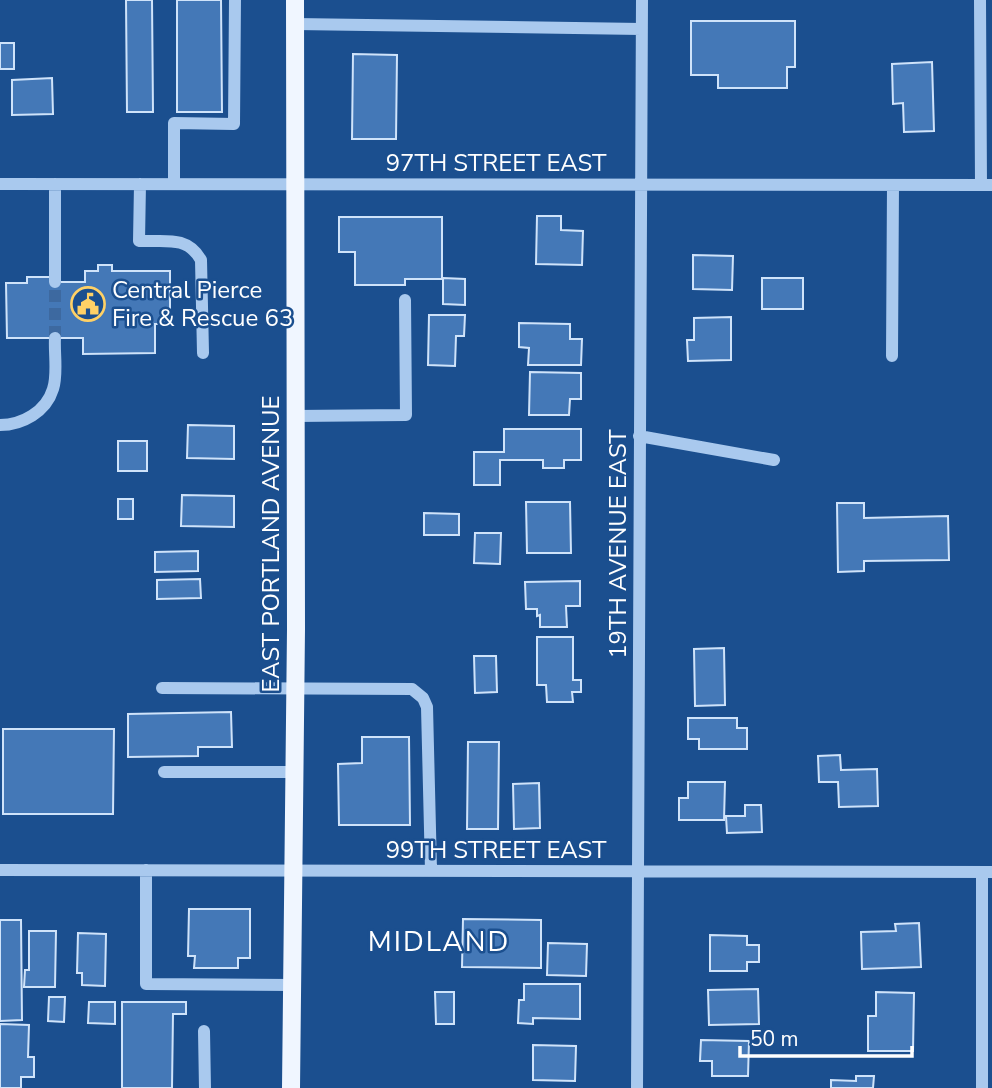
<svg xmlns="http://www.w3.org/2000/svg" width="992" height="1088" viewBox="0 0 992 1088" font-family="'Nunito Sans',sans-serif">
	<style>
		.building { fill: #4478b7; stroke: #cfe3fa; stroke-width: 2 }
		.lines { fill: none; stroke-linecap: round; stroke-linejoin: round }
		.minor-tunnel { stroke: #3d69a0; stroke-width: 12; stroke-dasharray: 12 6; stroke-linecap: butt }
		.minor { stroke: #a9c9ee; stroke-width: 12 }
		.major { stroke: #f0f6ff; stroke-width: 18 }
		.labels { text-anchor: middle; stroke-width: 5; stroke-linejoin: round; paint-order: stroke }
		.street-label { font-size: 24px; fill: #fff; stroke: #1b4f8f }
		.poi-label { font-size: 24px; fill: #fff; stroke: #1b4f8f; text-anchor: start }
		.quarter-label { font-size: 28px; letter-spacing: 2px; fill: #fff; stroke: #1b4f8f }
	</style>
	<rect width="100%" height="100%" fill="#1b4f8f"/>
	<path class="building" d="M126 0H152L153 112H127Z
		M177 0H221L222 112H177Z
		M691 21H795V67H787V88H718V75H691Z
		M0 43H14V69H0Z
		M353 54 397 55 396 139H352Z
		M932 62 934 131 904 132 903 103 893 104 892 64Z
		M52 78 53 114 12 115V80Z
		M537 216H561V230L583 231 582 265 536 264Z
		M339 217H442V279H405V285H355V252H339Z
		M693 255 733 256 732 290 693 289Z
		M98 265H112V271H170V324H155V353L83 354V338H7L6 283H27V277H53V282H85V271H98Z
		M443 278 465 279V305L443 304Z
		M762 278H803V309H762Z
		M429 315H465L464 336H456L455 366 428 365Z
		M731 317V360L688 361 687 340H694V318Z
		M519 323 570 324V339H582L581 365H528L529 348 519 347Z
		M530 372 581 373V399H570L569 415H529Z
		M188 425 234 426V459L187 458Z
		M504 429H581V460H564V468H543V460H500V485H474V452H504Z
		M118 441H147V471H118Z
		M182 495 234 496V527L181 526Z
		M118 499H133V519H118Z
		M526 502H570L571 553H527Z
		M837 503H864V518L948 516 949 560 864 561V571L838 572Z
		M424 513 459 514V535H424Z
		M475 533H501L500 564 474 563Z
		M198 551V571L155 572V552Z
		M200 579 201 598 157 599V580Z
		M580 581V606H566L567 627H540V615L537 616V609H526L525 582Z
		M537 637H573V680H581V692H572L573 702H547L546 685H537Z
		M724 648 725 705 695 706 694 649Z
		M474 656H496L497 692 475 693Z
		M231 712 232 747H198V756L128 757V714Z
		M688 718H737V728H747V749H699V739H688Z
		M3 729H114L113 814H3Z
		M362 737H409L410 825H339L338 764 362 763Z
		M468 742H499L498 829H467Z
		M840 755 841 770 877 769 878 806 839 807 838 782H819L818 756Z
		M688 782H725L724 820H679V798H688Z
		M539 783 540 828 514 829 513 784Z
		M745 805H761L762 832 727 833 726 816H745Z
		M189 909H250V958H238V968H194L195 956H188Z
		M463 919 541 920V968L462 967Z
		M0 920H21L22 1020 0 1021Z
		M919 923 921 967 862 969 861 932 896 931 895 924Z
		M29 931H56L55 987H24L25 970H29Z
		M78 933 106 934 105 986 82 985V973H77Z
		M710 935 747 936V945H759V962H747V971H710Z
		M548 943 587 944 586 976 547 975Z
		M524 984H580V1019L533 1018V1024L518 1023 519 1000H524Z
		M758 989 759 1024 709 1025 708 990Z
		M435 992H454V1024H436Z
		M876 992 914 993 913 1051H868V1016H876Z
		M49 997H65L64 1022 48 1021Z
		M89 1002H115V1024L88 1023Z
		M122 1002H186V1014H173L172 1088H122Z
		M0 1024 29 1025 28 1057H34V1077H21V1088H0Z
		M701 1040 749 1041 748 1076H712V1061H700Z
		M533 1045 576 1046 575 1081 533 1080Z
		M856 1076H874L873 1088H831V1080L856 1081Z"/>
	<g class="lines">
		<path class="minor-tunnel" d="M55 338V282"/>
		<path class="minor" d="M980 0 981 185
			M295 24 641 29
			M0 184 992 185
			M140 184 139 241C164 242 187 235 201 260L203 353
			M174 184V123L234 124 235 0
			M55 282V184
			M892 356 893 185
			M295 416 406 415 405 300
			M0 425C22 425 46 412 53 389 58 374 54 354 55 338
			M639 436 774 460
			M162 688 412 689 423 698 427 707 431 870
			M164 772H295
			M0 870 992 872
			M146 870V984L292 985
			M982 872V1088
			M204 1031 205 1088
			M637 1088 642 0"/>
		<path class="major" d="M291 1088 296 629 295 0"/>
	</g>
	<defs>
		<g id="civic-ring" transform="scale(1.75)"><circle r="9.5" fill="#1b4f8f" stroke="#ffd166" stroke-width="1.5"/><path d="M-.6-6.5H3V-4.5H.6V-3L4-1V1h2V6H-6V1h2V-1L-.6-3ZM-1.2 2.5V6h2.4V2.5Z" fill="#ffd166"/></g>
	</defs>
	<g fill-rule="evenodd">
		<use href="#civic-ring" x="88" y="304"/>
	</g>
	<g class="labels">
		<g class="street-label">
			<text x="496" y="171">97TH STREET EAST</text>
			<text transform="translate(271 544) rotate(-90)" y="8">EAST PORTLAND AVENUE</text>
			<text transform="translate(618 544) rotate(-90)" y="8">19TH AVENUE EAST</text>
			<text x="496" y="858">99TH STREET EAST</text>
		</g>
		<g class="poi-label">
			<text x="112" y="298">Central Pierce<tspan x="112" dy="28">Fire &amp; Rescue 63</tspan></text>
		</g>
		<g class="quarter-label">
			<text x="439" y="951">MIDLAND</text>
		</g>
	</g>
	<path d="M740 1046v10h172v-10" fill="none" stroke="#ffffff" stroke-width="3.5"/>
	<text x="750" y="1046" font-size="21" fill="#ffffff" stroke="#1b4f8f" stroke-width="5" paint-order="stroke">50 m</text>
</svg>
